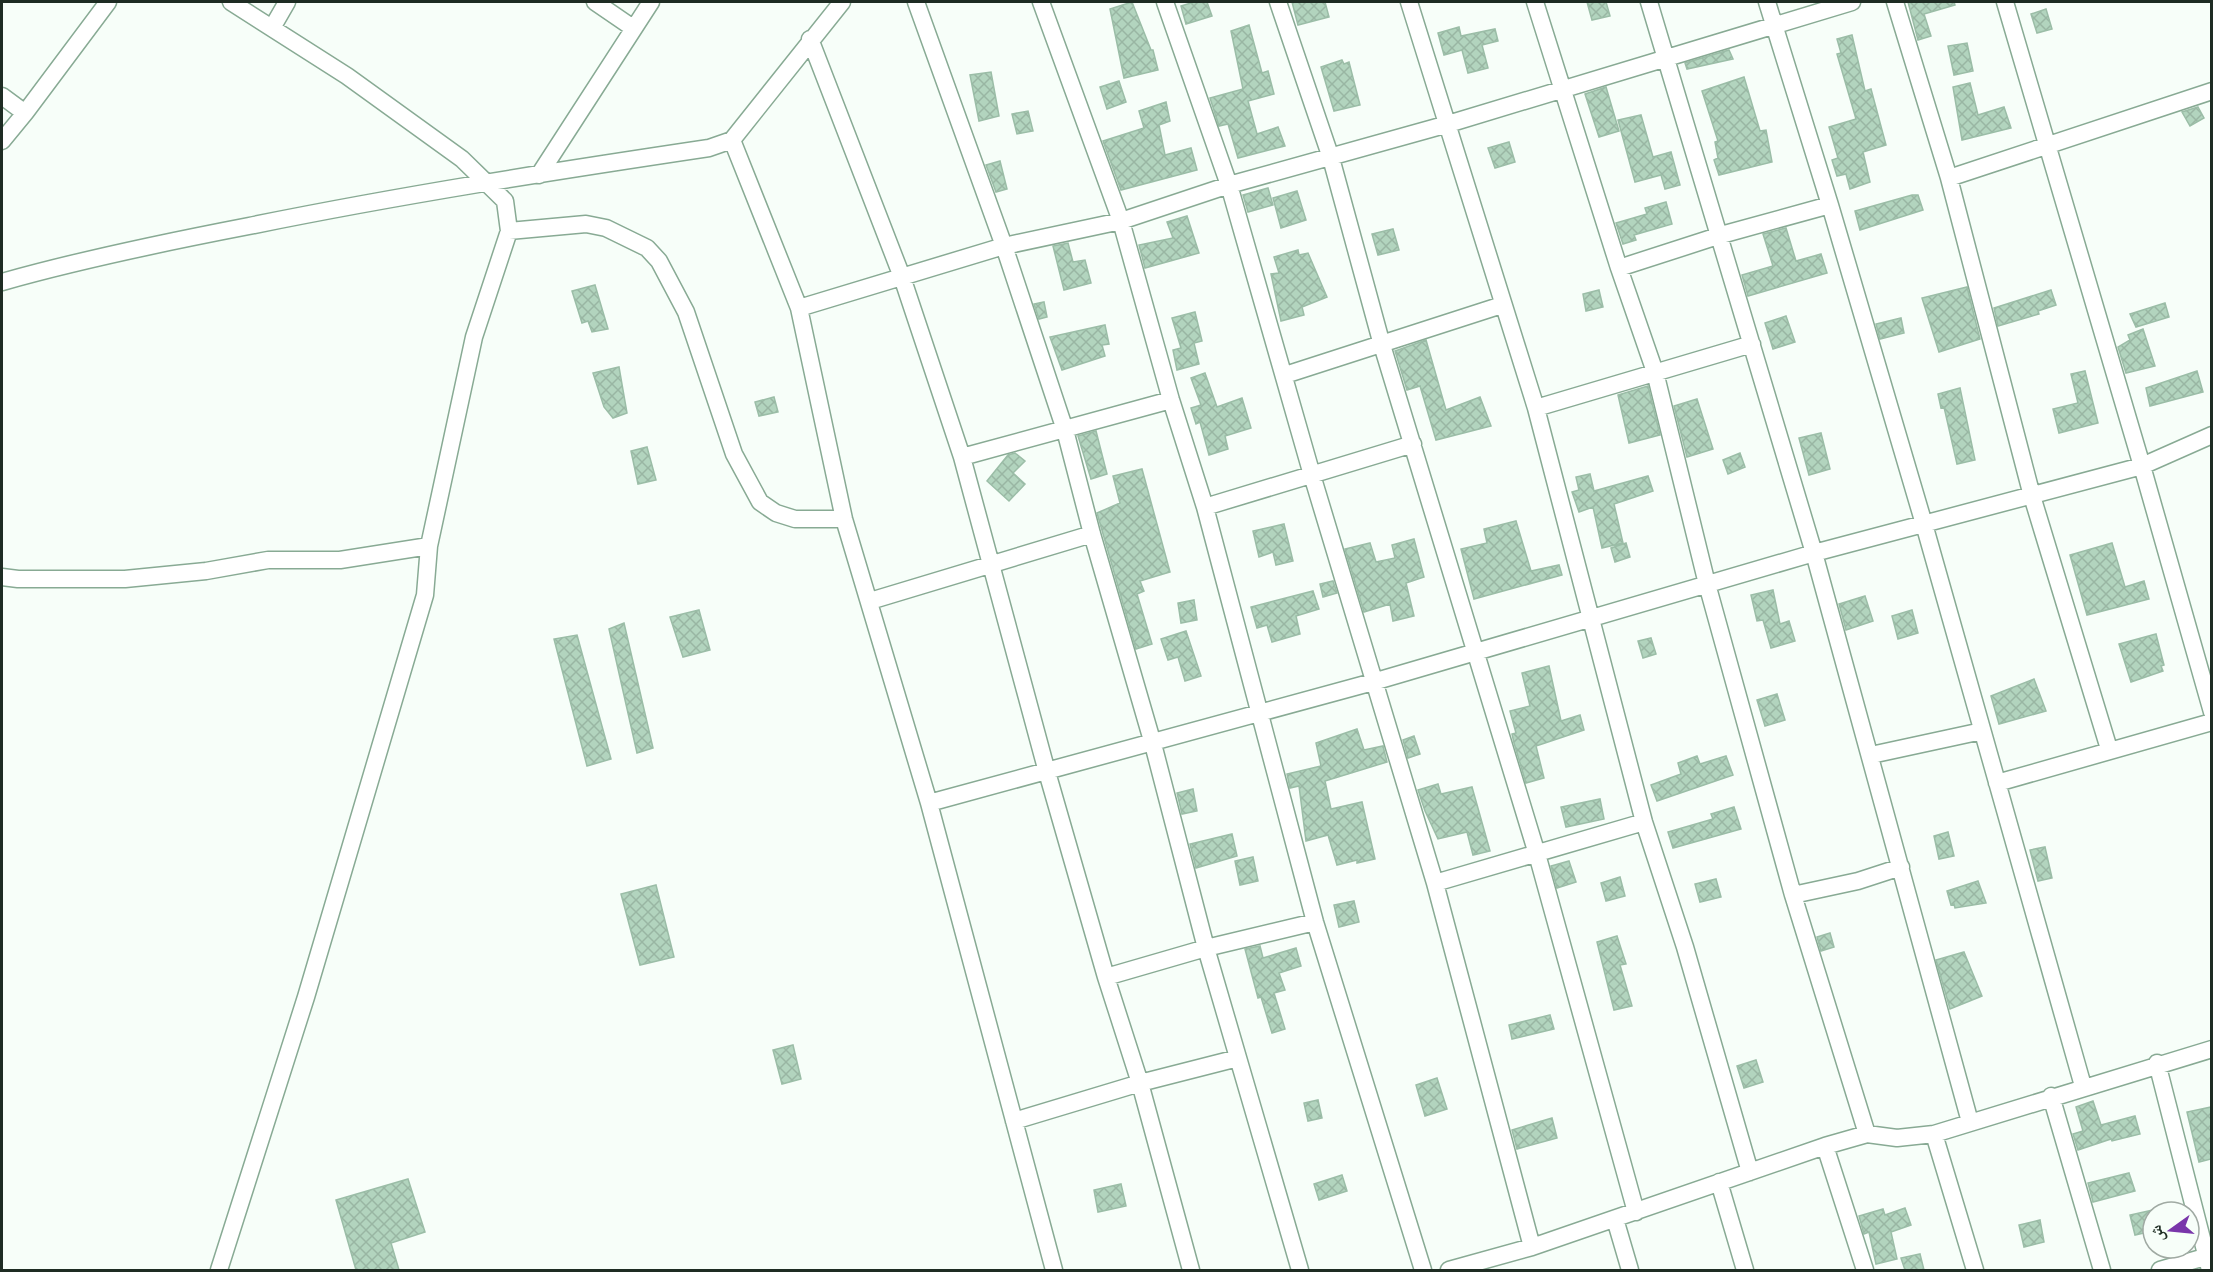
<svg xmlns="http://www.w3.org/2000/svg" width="2213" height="1272" viewBox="0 0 2213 1272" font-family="'Noto Sans','Noto Naskh Arabic',sans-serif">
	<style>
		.building { fill: url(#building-cross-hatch); stroke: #9bbda7; stroke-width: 1.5 }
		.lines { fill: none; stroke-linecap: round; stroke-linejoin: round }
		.minor-casing { stroke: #88aa94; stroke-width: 19 }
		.minor { stroke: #fff; stroke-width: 16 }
	</style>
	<defs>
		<pattern id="building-cross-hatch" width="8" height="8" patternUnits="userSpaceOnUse" patternTransform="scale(1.5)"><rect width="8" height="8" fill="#b2d4be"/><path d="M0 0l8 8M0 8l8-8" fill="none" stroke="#99b6a3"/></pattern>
	</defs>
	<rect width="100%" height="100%" fill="#f7fef9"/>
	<path class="building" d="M1132 2 1151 50H1153L1158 70 1124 78 1110 9Z
		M1194 2H1207L1212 16 1186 24 1181 6Z
		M1292 2H1325L1329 17 1298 25Z
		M1587 2H1606L1610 16 1592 20Z
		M1908 2H1954L1955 5 1924 14 1931 36 1918 40Z
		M2046 9 2052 29 2037 33 2031 14Z
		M1249 25 1262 73 1268 71 1274 94 1248 101 1257 134 1278 127 1285 146 1238 158 1228 124 1219 126 1210 98 1243 89 1231 31Z
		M1459 27 1461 36 1495 29 1498 41 1482 45 1488 68 1468 73 1462 50 1444 55 1438 33Z
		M1852 35 1865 91 1871 89 1886 145 1863 152 1870 182 1850 189 1846 174 1837 176 1832 160 1838 158 1829 127 1856 119 1837 54 1841 53 1837 39Z
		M1967 43 1973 71 1954 75 1948 46Z
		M1729 50 1733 59 1687 69 1685 63Z
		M1342 60 1344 64 1349 62 1360 105 1334 111 1321 67Z
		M991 72 999 116 979 121 970 75Z
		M1744 77 1760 131 1766 130 1772 162 1719 175 1714 160 1718 158 1715 142 1718 141 1702 91Z
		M1119 81 1126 102 1107 109 1100 87Z
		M1970 83 1978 115 2004 107 2011 128 1962 140 1953 87Z
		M1606 87 1619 131 1599 137 1585 94Z
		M1166 102 1170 121 1159 125 1165 155 1191 148 1197 170 1121 190 1103 141 1144 128 1139 111Z
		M2198 107 2204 118 2190 126 2182 112Z
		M1028 111 1033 131 1017 134 1012 114Z
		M1641 115 1653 157 1671 152 1680 185 1665 189 1661 175 1635 182 1618 120Z
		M1509 142 1515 162 1495 168 1488 148Z
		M1000 161 1007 189 996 192 986 165Z
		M1268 188 1273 205 1248 212 1243 195Z
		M1297 191 1306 220 1281 228 1273 198Z
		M1912 195H1918L1923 210 1860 230 1855 211Z
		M1666 202 1672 224 1634 235 1636 240 1623 244 1616 223 1647 214 1645 208Z
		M1187 216 1199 253 1145 268 1139 245 1173 238 1167 222Z
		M1786 228 1796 261 1821 254 1827 273 1748 296 1742 275 1773 266 1763 234Z
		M1393 229 1399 250 1378 255 1372 234Z
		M1068 243 1073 262 1085 260 1091 283 1064 290 1053 246Z
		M1298 250 1299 255 1308 253 1327 297 1302 307 1304 315 1281 321 1271 274 1279 273 1274 257Z
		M595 285 608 329 592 332 588 321 582 323 572 291Z
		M1967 287 1980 339 1939 352 1922 298Z
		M1599 290 1603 307 1586 311 1583 294Z
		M2051 290 2056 305 2038 311 2039 314 1998 326 1994 308Z
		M1044 302 1047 317 1039 319 1034 304Z
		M2165 303 2169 317 2136 327 2130 314Z
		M1195 312 1202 341 1194 343 1199 364 1177 370 1173 350 1181 348 1172 318Z
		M1786 316 1795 342 1773 349 1765 323Z
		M1901 318 1904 333 1880 339 1876 324Z
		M1105 325 1109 344 1102 345 1105 356 1062 370 1050 337Z
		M2143 329 2155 366 2126 373 2118 347 2130 340 2128 335Z
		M1426 340 1446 410 1480 397 1491 426 1436 440 1420 386 1407 390 1395 351Z
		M619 367 627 413 613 418 604 407 593 373Z
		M2085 371 2098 423 2059 433 2053 409 2078 403 2071 374Z
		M2197 371 2203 392 2150 406 2146 388Z
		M1205 373 1217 407 1242 398 1251 428 1225 436 1228 449 1209 455 1200 422 1196 424 1191 408 1201 405 1191 378Z
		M1648 386 1660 435 1629 443 1618 395Z
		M1960 388 1975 460 1957 464 1944 407 1941 408 1938 394Z
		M774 397 778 412 759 416 755 402Z
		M1697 399 1713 449 1687 457 1674 406Z
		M1096 431 1107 474 1091 479 1078 436Z
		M1821 433 1830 469 1809 475 1799 438Z
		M647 447 656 480 638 484 631 451Z
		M1015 453 1025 461 1013 473 1025 484 1009 501 987 481 1008 455Z
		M1740 453 1745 467 1728 474 1723 460Z
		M1142 469 1170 572 1140 581 1144 591 1137 594 1152 644 1136 649 1097 513 1120 503 1113 476Z
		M1590 474 1594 491 1648 476 1653 491 1614 504 1623 543 1602 548 1593 507 1579 512 1572 492 1579 490 1576 477Z
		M1516 521 1531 571 1559 565 1562 575 1474 599 1461 549 1487 543 1484 529Z
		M1284 524 1293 561 1276 565 1273 552 1259 557 1253 531Z
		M1414 539 1424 577 1406 583 1414 616 1393 621 1390 604 1364 612 1345 549 1370 543 1376 562 1395 558 1392 545Z
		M1626 543 1630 557 1615 562 1611 548Z
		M2112 543 2125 587 2144 581 2149 599 2087 615 2070 555Z
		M1333 581 1337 593 1323 597 1320 584Z
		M1773 590 1780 624 1789 621 1795 641 1771 648 1763 620 1757 621 1751 595Z
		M1313 591 1319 609 1296 616 1300 634 1272 642 1267 625 1257 628 1251 607Z
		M1865 596 1873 621 1846 630 1839 604Z
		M1194 600 1197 620 1181 623 1178 603Z
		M699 610 710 650 683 657 670 617Z
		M1912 610 1918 633 1898 639 1892 616Z
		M624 623 653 748 637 753 609 629Z
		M1186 631 1201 676 1185 681 1178 657 1168 660 1161 639Z
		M2156 634 2164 665 2161 666 2163 671 2131 682 2119 644Z
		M577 635 611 759 587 766 554 639Z
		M1651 638 1656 654 1643 658 1638 641Z
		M1549 666 1561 721 1580 715 1584 730 1536 746 1544 778 1526 783 1514 743 1512 734 1516 733 1510 711 1530 706 1522 673Z
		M2034 679 2046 711 1999 724 1991 696Z
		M1777 694 1785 720 1765 726 1757 700Z
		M1357 729 1364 750 1383 746 1387 762 1325 781 1331 809 1362 802 1375 859 1357 863V860L1337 865 1328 835 1306 841 1299 786 1290 788 1287 774 1321 766 1316 743Z
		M1414 736 1420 754 1408 758 1403 740Z
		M1697 756 1700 764 1726 756 1733 775 1657 801 1651 785 1681 774 1678 763Z
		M1438 784 1441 794 1472 787 1490 851 1473 855 1467 832 1438 839 1425 811 1418 790Z
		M1193 789 1197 811 1182 814 1177 793Z
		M1600 799 1604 819 1566 827 1561 807Z
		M1734 807 1741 829 1673 848 1668 832 1713 819 1711 814Z
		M1948 832 1954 856 1939 859 1934 836Z
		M1232 834 1237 856 1196 868 1190 844Z
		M2045 847 2052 878 2038 881 2030 850Z
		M1253 857 1258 881 1240 885 1235 861Z
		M1569 861 1576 882 1557 888 1551 866Z
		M1620 877 1625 896 1606 901 1601 883Z
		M1716 879 1721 897 1700 902 1695 884Z
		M1978 881 1986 903 1955 908 1954 904 1951 905 1947 891Z
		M656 885 674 957 640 965 621 894Z
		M1354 901 1359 922 1339 927 1334 905Z
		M1830 933 1834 947 1821 951 1817 937Z
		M1617 936 1626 964 1620 965 1632 1006 1614 1010 1597 942Z
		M1260 946 1263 958 1296 948 1301 966 1279 973 1285 990 1274 993 1285 1029 1272 1033 1261 997 1258 998 1245 949Z
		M1964 952 1982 996 1950 1009 1936 960Z
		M1550 1015 1554 1029 1512 1039 1509 1025Z
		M793 1045 801 1079 782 1084 773 1050Z
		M1756 1060 1763 1082 1744 1088 1737 1066Z
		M1437 1078 1447 1109 1425 1116 1416 1085Z
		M1318 1100 1322 1118 1308 1121 1304 1103Z
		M2093 1101 2101 1125 2135 1116 2140 1134 2112 1141 2111 1139 2078 1150 2073 1134 2083 1131 2076 1107Z
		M2211 1107V1159L2199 1162 2187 1112Z
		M1552 1118 1557 1138 1517 1149 1512 1130Z
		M2129 1173 2135 1191 2093 1202 2088 1183Z
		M1342 1175 1347 1191 1319 1200 1314 1184Z
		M408 1179 425 1232 391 1243 399 1270H356L336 1200Z
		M1121 1184 1126 1206 1098 1212 1094 1190Z
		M1905 1208 1911 1225 1891 1232 1897 1259 1876 1264 1869 1232 1864 1234 1859 1216 1883 1209 1885 1215Z
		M2153 1210V1231L2135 1235 2130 1215Z
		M2040 1220 2044 1242 2024 1247 2019 1225Z
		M1920 1254 1924 1270H1905L1901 1258Z"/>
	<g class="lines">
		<g class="minor-casing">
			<path id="minor" d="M595 2 633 28
				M916 2 1004 246 1065 430 1092 534 1153 744 1206 948 1300 1270
				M1041 2 1121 221 1171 400 1205 507 1315 922 1423 1270
				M1165 2 1229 185 1312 475 1435 883 1532 1247
				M1278 2 1331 158 1382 345 1537 854 1636 1212
				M1409 2 1536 408 1644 822 1685 947 1750 1172
				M1535 2 1619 268 1655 372 1707 584 1793 895 1867 1134
				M1649 2 1814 553 1970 1122
				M1767 2 1830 205 1924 524 2083 1086
				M1895 2 1949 178 2032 496 2109 749
				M2005 2 2142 466 2212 712
				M272 28 287 2
				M810 39 902 277 962 457 1047 772 1106 977 1140 1083 1191 1270
				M2 96 25 113 108 2
				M732 140 799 308 844 519 929 803 1054 1270
				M2 141 25 113
				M539 175 651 2
				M1949 178 2212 91
				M509 231 586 224 606 228 647 248 659 261 686 312 734 454 760 502 776 513 795 519H844
				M1619 268 1721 235 1830 205
				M2 282C83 259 166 242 249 226 401 195 555 171 709 148L732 140 842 2
				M799 308 1004 246 1121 221 1229 185 1448 124 1852 2
				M1285 375 1502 305
				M1536 408 1752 344
				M962 457 1171 400
				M1205 507 1413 444
				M2 577 18 579H125L206 571 268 560H340L429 546
				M870 601 1092 534
				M1871 755 1982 731
				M1997 783 2212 722
				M929 803 1373 682 1814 553 2142 466 2212 435
				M1435 883 1644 822
				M1793 895 1858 881 1901 867
				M1106 977 1206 948 1315 922
				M2157 1063 2210 1270
				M2051 1096 2102 1270
				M1014 1121 1140 1083 1238 1058
				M1934 1134 1975 1270
				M1825 1146 1865 1270
				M1719 1182 1745 1270
				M1615 1219 1630 1270
				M219 1270 306 997 425 595 429 546 474 337 509 231 505 201 462 159 347 76 231 2
				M1449 1270 1532 1247 1825 1146 1867 1134 1897 1138 1934 1134 2212 1049
				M2160 1270 2212 1255"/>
		</g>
		<use href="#minor" class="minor"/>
	</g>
	<rect width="2213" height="1272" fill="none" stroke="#1e2c23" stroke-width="6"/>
	<g transform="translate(2171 1230) rotate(255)"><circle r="28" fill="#f7fef9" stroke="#a0aaa3" stroke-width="1.5"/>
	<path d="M0-4.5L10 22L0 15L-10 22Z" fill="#7936aa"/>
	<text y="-9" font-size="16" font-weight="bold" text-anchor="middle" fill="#1e2c23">ش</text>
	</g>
</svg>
